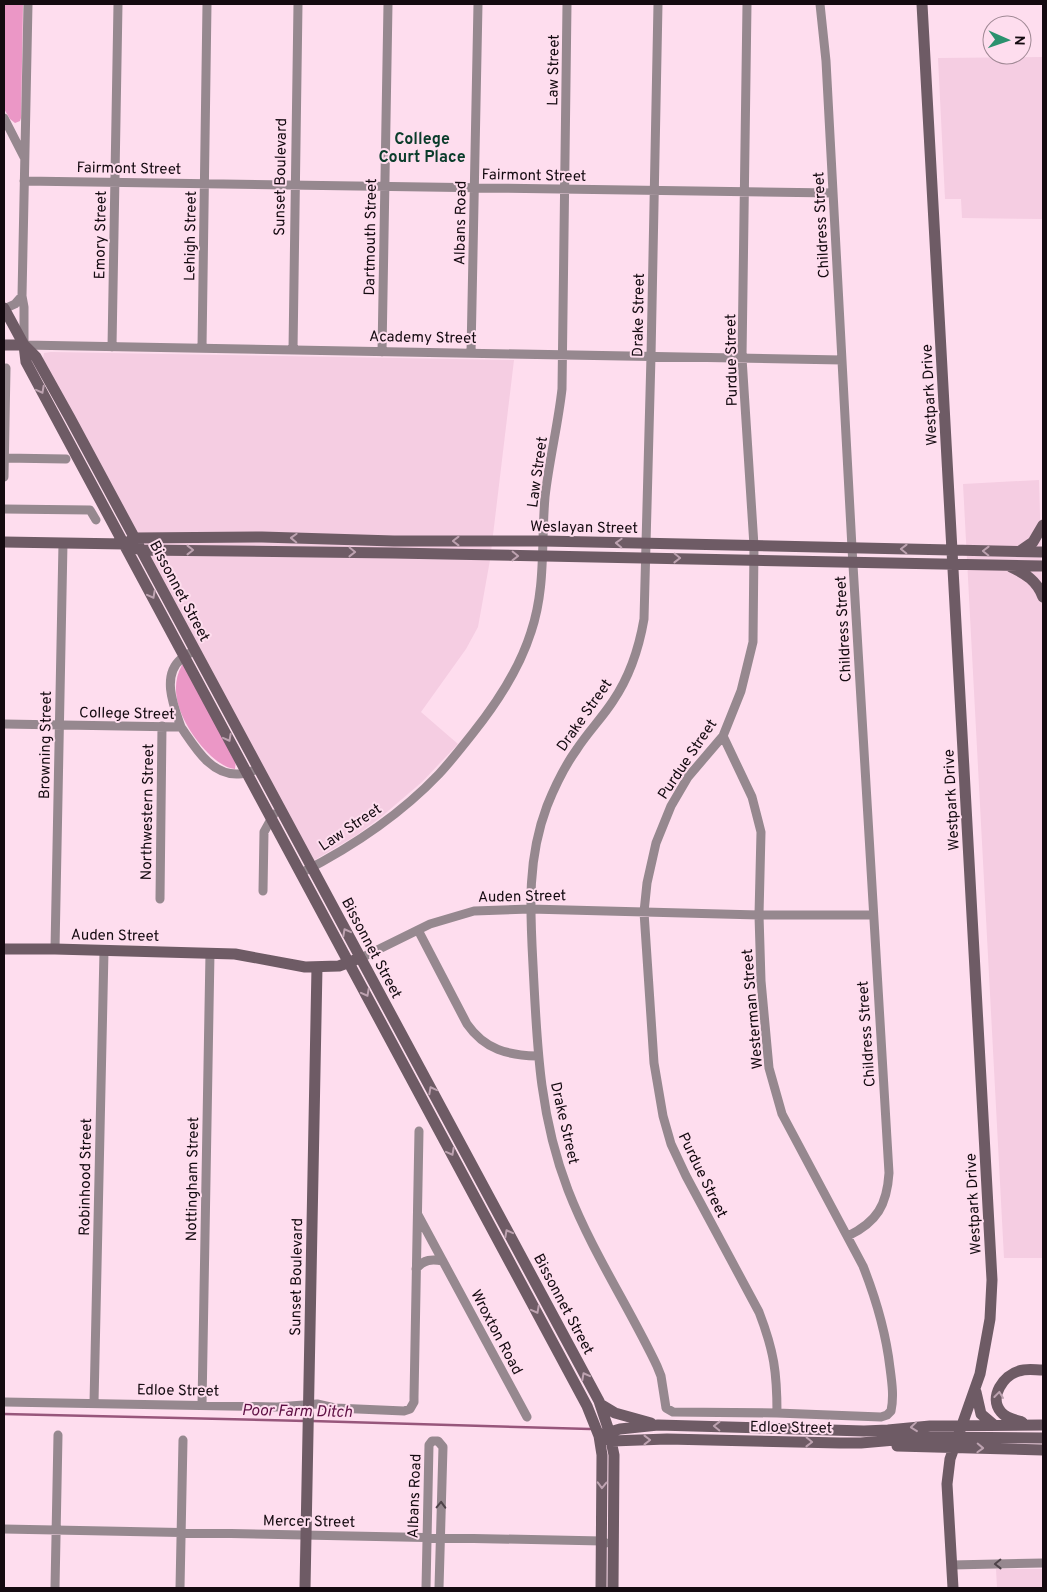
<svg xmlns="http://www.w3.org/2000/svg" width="1047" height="1592" viewBox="0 0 1047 1592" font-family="Overpass,sans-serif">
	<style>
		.built { fill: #f5cde2 }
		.green { fill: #eb97c6 }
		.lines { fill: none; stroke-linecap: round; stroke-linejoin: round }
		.stream { stroke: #97567b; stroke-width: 2.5 }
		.street { stroke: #96888f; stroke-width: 9 }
		.secondary { stroke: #6e5b65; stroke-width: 11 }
		.oneway { stroke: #bda2b0 }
		.oneway2 { stroke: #4e4349 }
		.labels { text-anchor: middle; stroke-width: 4; stroke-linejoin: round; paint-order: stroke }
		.street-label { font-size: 15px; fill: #140a10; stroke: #feddee }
		.neighbourhood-label { font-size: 16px; font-weight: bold; fill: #0a3c2b; stroke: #feddee }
		.water-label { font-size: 16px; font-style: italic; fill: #5e0f43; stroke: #feddee }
	</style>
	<rect width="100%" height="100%" fill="#feddee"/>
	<path class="built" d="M1043 57V219L962 218 961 199H945L938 58Z
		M51 352 514 360 490 560 478 627 466 649 421 712 458 744 422 782 381 817 357 835 313 861 43 359 44 353Z
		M1039 480 1043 624V1258H1004L963 484Z
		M996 1569H1043V1588H997Z"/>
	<path class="green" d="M4 4H23L21 118 20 121 15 123 10 119 4 109Z
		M182 665H184L236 760 235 769C225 768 215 760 208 753 187 731 165 695 182 665Z"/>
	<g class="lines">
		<path class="stream" d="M4 1414 306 1421
			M312 1421 590 1429"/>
		<path class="street" d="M28 4 22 296 24 307V345L842 360
			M658 4 651 356 644 619C639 648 630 676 613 701 602 718 588 732 577 749 564 767 555 786 547 806 527 859 530 909 533 965 537 1044 539 1115 568 1190 592 1252 629 1307 657 1366L661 1376 666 1408 673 1412 777 1413 881 1417 887 1415 891 1411C894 1397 892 1383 890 1368 886 1333 876 1299 863 1266L782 1114 769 1068 761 981 759 915 761 832 752 797 723 736
			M747 4 742 358 754 546 753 642 741 691 723 736 688 777 671 806 656 843 647 883 644 912 654 1063 663 1116 671 1144 686 1176 759 1312C774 1351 777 1372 777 1413
			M820 4 826 61 852 548 889 1173C887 1205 877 1222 848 1236
			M4 118 24 157
			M24 181 833 193
			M4 309 15 304 22 296
			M112 347 118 4
			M202 348 207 4
			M293 350 298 4
			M382 352 388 4
			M471 353 478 4
			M4 458 66 459
			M4 477 6 368
			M4 509 90 510 96 520
			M4 724 181 727C195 747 211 776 239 774 245 774 252 771 258 769
			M181 727C174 707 161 676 181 659 184 656 190 653 194 651
			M301 873C352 847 400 815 439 774 451 761 462 747 473 733 497 703 519 670 531 632 546 588 541 543 545 497 549 461 558 425 562 389L567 4
			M263 891 264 832 274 814
			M160 899 162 726
			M418 930 467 1024C485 1050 508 1055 537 1056
			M55 949 63 543
			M361 958 430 924 474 911 530 909 759 915H873
			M418 1215 527 1417
			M416 1269C424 1259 432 1259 443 1261
			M4 1402 277 1407 317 1404 335 1408 404 1411 410 1409 414 1402V1397L419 1131
			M94 1403 104 951
			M202 1405 210 953
			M4 1529 602 1541 606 1543
			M952 1565 1043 1563
			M55 1588 58 1435
			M180 1588 183 1440
			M426 1588 429 1445 432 1441H438L443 1447 439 1588"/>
		<path class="secondary" d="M922 4 992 1280 990 1319 980 1374 950 1459 947 1484 953 1588
			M4 308 24 345 36 357 70 418 599 1401 609 1431 614 1455 613 1588
			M4 345H24
			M24 345 26 362 587 1406 599 1436 602 1455 601 1588
			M4 542 125 544 141 550 393 553 1043 566
			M128 542 134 538 262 537 394 541H544L1043 552
			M1020 551 1033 542 1043 525
			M1011 567C1026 574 1037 581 1043 597
			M4 949H55L235 954 305 967 339 966 355 960
			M976 1392 981 1414 994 1425
			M600 1404 615 1413 651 1423
			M1022 1422C1015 1420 1006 1418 1001 1412 988 1397 1004 1375 1019 1371 1027 1368 1035 1370 1043 1370
			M603 1434 620 1429 658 1425 864 1431 888 1430 930 1426 1043 1425
			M605 1439 612 1441 667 1439 840 1443H861L929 1437 1043 1438
			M897 1446 1043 1450
			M305 1588 317 967"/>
	</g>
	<defs><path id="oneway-chevron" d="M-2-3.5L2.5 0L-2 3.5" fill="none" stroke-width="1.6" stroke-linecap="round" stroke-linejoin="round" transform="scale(1.25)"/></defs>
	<g class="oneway">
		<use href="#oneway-chevron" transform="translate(41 390) rotate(62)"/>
		<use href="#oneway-chevron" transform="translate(294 538) rotate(-178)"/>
		<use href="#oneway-chevron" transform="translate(456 541) rotate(-180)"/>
		<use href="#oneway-chevron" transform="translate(619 543) rotate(-178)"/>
		<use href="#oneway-chevron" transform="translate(904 549) rotate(-179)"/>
		<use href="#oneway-chevron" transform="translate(190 550)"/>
		<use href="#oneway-chevron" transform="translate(986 551) rotate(-179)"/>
		<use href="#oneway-chevron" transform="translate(352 552) rotate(1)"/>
		<use href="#oneway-chevron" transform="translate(515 556) rotate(1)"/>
		<use href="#oneway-chevron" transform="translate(677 558) rotate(1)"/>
		<use href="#oneway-chevron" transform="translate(152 595) rotate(62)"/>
		<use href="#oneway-chevron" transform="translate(228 738) rotate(62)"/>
		<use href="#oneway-chevron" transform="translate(346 932) rotate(-118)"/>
		<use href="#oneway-chevron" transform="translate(366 993) rotate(62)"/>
		<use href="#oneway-chevron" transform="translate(432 1090) rotate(-118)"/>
		<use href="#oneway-chevron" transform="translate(451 1152) rotate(62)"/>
		<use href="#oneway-chevron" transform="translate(508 1233) rotate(-118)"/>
		<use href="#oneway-chevron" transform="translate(536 1310) rotate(62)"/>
		<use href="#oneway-chevron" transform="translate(585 1376) rotate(-118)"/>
		<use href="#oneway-chevron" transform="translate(999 1395) rotate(-83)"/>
		<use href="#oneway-chevron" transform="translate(717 1426) rotate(-179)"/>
		<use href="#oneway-chevron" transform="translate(914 1427) rotate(174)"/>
		<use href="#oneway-chevron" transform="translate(647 1440)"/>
		<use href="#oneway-chevron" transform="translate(809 1442) rotate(1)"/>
		<use href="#oneway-chevron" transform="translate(980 1448) rotate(2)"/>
		<use href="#oneway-chevron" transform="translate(602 1485) rotate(91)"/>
	</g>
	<g class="oneway2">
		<use href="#oneway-chevron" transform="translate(441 1505) rotate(-88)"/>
		<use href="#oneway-chevron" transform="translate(998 1564) rotate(179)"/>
	</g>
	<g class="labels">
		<g class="street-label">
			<text transform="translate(553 70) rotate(-89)" y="5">Law Street</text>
			<text transform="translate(129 168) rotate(1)" y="5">Fairmont Street</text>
			<text transform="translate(534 175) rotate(1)" y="5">Fairmont Street</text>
			<text transform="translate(280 177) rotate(-89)" y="5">Sunset Boulevard</text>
			<text transform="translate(460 223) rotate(-89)" y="5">Albans Road</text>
			<text transform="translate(821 225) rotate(-93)" y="5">Childress Street</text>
			<text transform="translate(100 235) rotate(-89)" y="5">Emory Street</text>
			<text transform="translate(190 236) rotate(-89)" y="5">Lehigh Street</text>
			<text transform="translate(370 237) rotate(-89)" y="5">Dartmouth Street</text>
			<text transform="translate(638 315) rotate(-89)" y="5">Drake Street</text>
			<text transform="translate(423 337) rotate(1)" y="5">Academy Street</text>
			<text transform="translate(731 360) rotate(-91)" y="5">Purdue Street</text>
			<text transform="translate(929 395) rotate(-93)" y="5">Westpark Drive</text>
			<text transform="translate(537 472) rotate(-82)" y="5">Law Street</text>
			<text transform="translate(584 527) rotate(1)" y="5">Weslayan Street</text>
			<text transform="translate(180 591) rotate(62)" y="5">Bissonnet Street</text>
			<text transform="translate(843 629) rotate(-93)" y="5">Childress Street</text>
			<text transform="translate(127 713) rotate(1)" y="5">College Street</text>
			<text transform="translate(584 715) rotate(-55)" y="5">Drake Street</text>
			<text transform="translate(45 745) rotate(-89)" y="5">Browning Street</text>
			<text transform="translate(687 759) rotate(-56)" y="5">Purdue Street</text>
			<text transform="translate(951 800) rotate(-93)" y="5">Westpark Drive</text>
			<text transform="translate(147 812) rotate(-89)" y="5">Northwestern Street</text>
			<text transform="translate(350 827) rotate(-34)" y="5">Law Street</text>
			<text transform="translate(522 896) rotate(-1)" y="5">Auden Street</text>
			<text transform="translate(115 935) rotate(1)" y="5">Auden Street</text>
			<text transform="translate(372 948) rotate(62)" y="5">Bissonnet Street</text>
			<text transform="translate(752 1009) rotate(-95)" y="5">Westerman Street</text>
			<text transform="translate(866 1034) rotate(-94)" y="5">Childress Street</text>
			<text transform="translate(565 1123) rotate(77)" y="5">Drake Street</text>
			<text transform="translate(703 1175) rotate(64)" y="5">Purdue Street</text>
			<text transform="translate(85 1177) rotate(-89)" y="5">Robinhood Street</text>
			<text transform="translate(192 1179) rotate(-89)" y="5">Nottingham Street</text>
			<text transform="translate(973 1204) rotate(-93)" y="5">Westpark Drive</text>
			<text transform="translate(296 1277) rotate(-89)" y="5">Sunset Boulevard</text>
			<text transform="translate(564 1304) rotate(62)" y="5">Bissonnet Street</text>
			<text transform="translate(497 1332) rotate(62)" y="5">Wroxton Road</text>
			<text transform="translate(178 1390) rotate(1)" y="5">Edloe Street</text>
			<text transform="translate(791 1427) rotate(1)" y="5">Edloe Street</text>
			<text transform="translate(414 1496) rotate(-88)" y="5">Albans Road</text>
			<text transform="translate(309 1521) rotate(1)" y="5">Mercer Street</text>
		</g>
		<g class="neighbourhood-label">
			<text x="422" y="144">College<tspan x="422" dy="18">Court Place</tspan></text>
		</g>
		<g class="water-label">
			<text transform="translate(297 1410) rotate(1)" y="6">Poor Farm Ditch</text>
		</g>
	</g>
	<rect width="1047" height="1592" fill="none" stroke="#140a10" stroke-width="10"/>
	<g transform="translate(1007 40) rotate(92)"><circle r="24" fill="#feddee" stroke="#a08995"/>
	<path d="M0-4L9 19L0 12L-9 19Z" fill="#2b916e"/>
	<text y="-8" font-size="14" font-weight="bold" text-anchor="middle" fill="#140a10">N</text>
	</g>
</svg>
